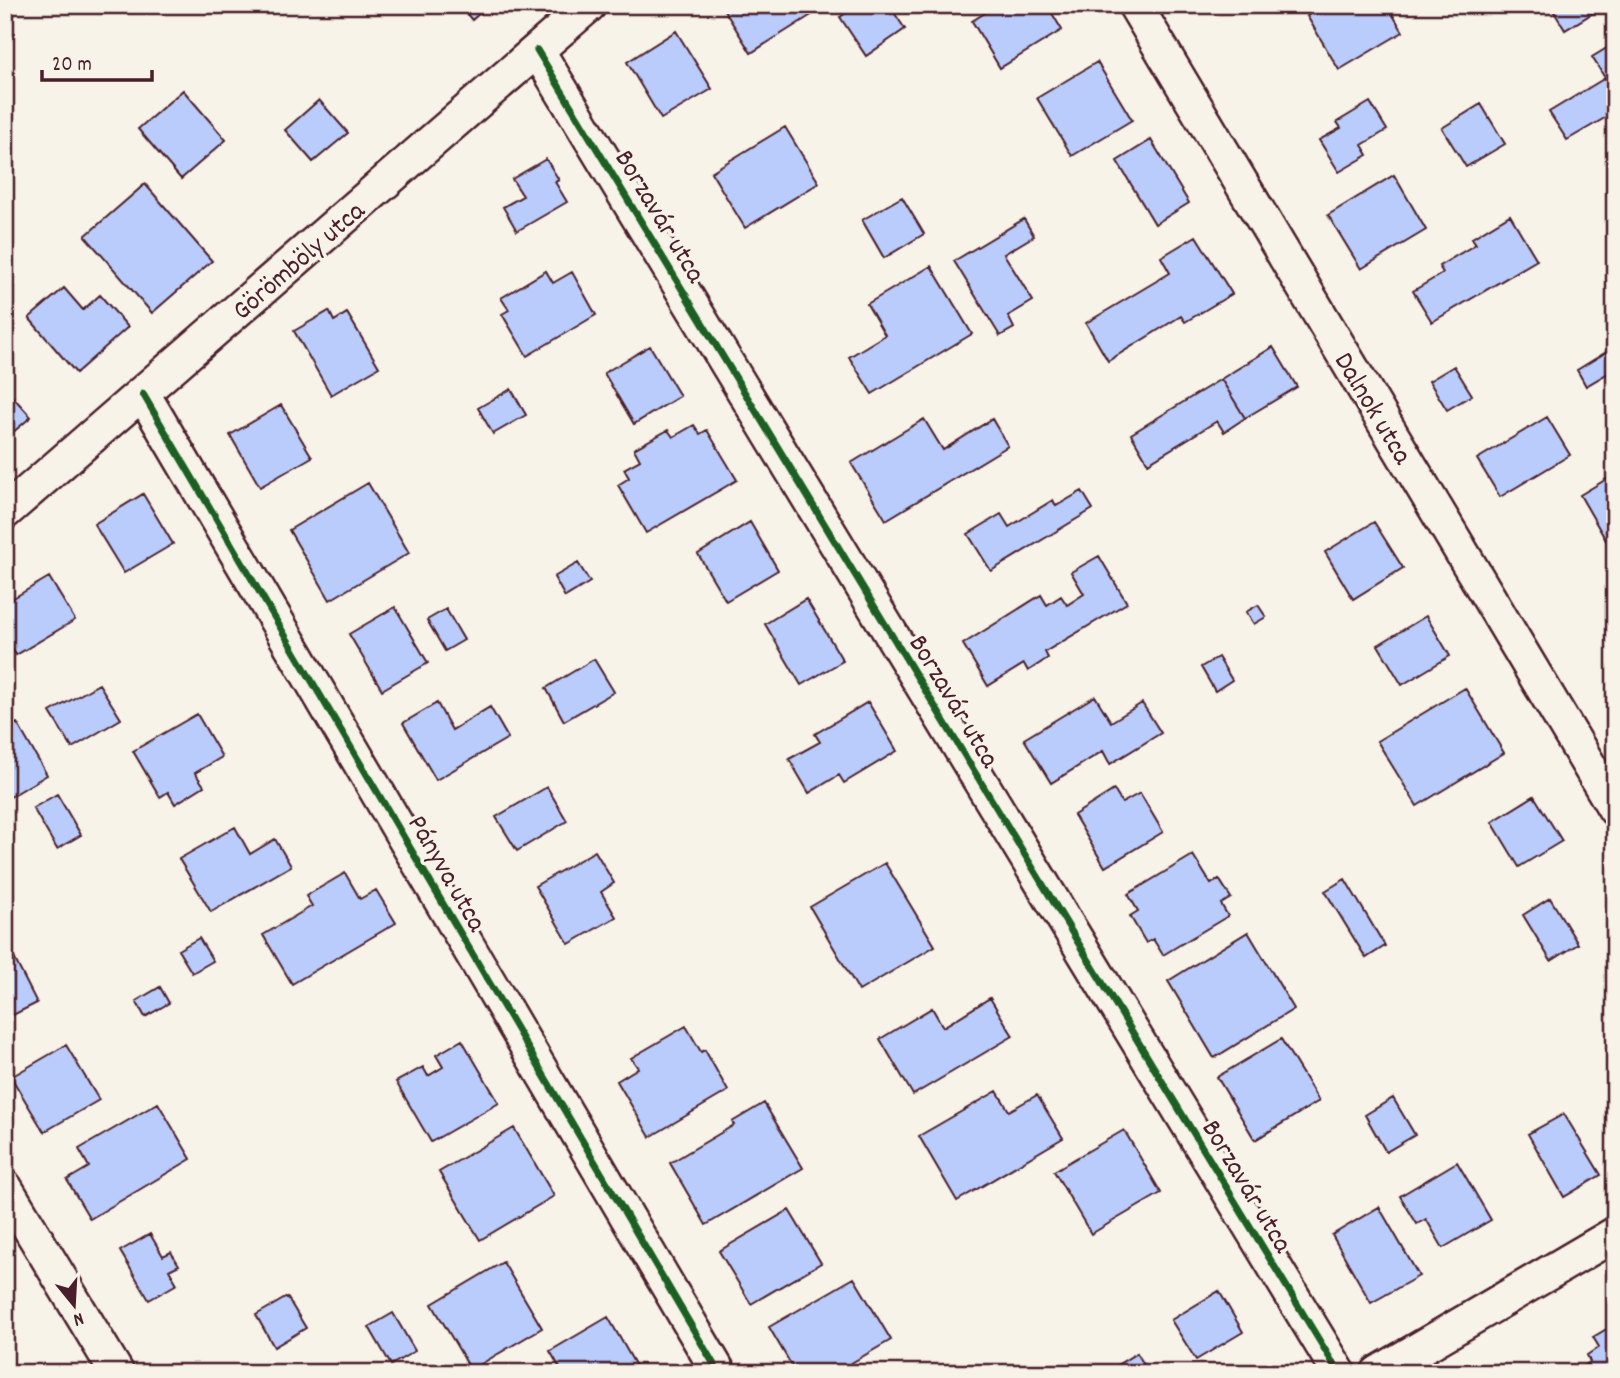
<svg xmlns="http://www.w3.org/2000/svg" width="1620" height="1378" viewBox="0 0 1620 1378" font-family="Dekko,sans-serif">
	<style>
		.building { fill: #b9ccfc; stroke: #4a1f2b; stroke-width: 2 }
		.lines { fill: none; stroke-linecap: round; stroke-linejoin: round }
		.minor-casing { stroke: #4a1f2b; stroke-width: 38 }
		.minor { stroke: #f7f3e8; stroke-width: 33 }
		.cycleway-casing { stroke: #f7f3e8; stroke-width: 11 }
		.cycleway { stroke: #1b5e20; stroke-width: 7 }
		.labels { text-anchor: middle; stroke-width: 7; stroke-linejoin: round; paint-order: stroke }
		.street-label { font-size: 28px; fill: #4a1f2b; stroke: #f7f3e8 }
	</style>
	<rect width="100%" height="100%" fill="#f7f3e8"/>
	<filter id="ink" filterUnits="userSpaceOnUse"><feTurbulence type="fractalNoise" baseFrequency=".0143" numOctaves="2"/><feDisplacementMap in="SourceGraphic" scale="14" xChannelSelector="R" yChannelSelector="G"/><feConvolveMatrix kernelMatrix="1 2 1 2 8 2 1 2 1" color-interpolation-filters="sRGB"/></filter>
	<g filter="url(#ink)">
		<path class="building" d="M459 5H489L472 20Z
			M721 5H808L813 14 751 53Z
			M858 5H889L905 29 866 56 840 17Z
			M998 5H1047L1062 30 1000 68 972 21Z
			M1325 5H1387L1403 32 1339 70 1307 16Z
			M1550 5H1606L1565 30Z
			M676 31 712 89 661 119 627 62Z
			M1615 43V112L1567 140 1549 112 1605 78 1592 57Z
			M1097 62 1132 120 1072 156 1037 98Z
			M183 90 226 140 181 179 138 129Z
			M319 100 348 133 313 162 285 130Z
			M1370 102 1387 130 1362 145 1368 155 1339 172 1319 140 1341 128 1337 122Z
			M1481 104 1505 144 1466 167 1442 128Z
			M785 127 819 183 745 228 711 172Z
			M1151 140 1189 203 1155 224 1117 161Z
			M546 159 559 180 555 182 567 202 517 231 503 207 523 196 512 179Z
			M1394 175 1426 230 1361 269 1328 215Z
			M145 184 212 261 152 313 85 236Z
			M902 197 924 234 884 258 862 220Z
			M1510 215 1537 260 1432 322 1413 291 1443 273 1439 266 1476 244 1472 238Z
			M1024 219 1034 236 1004 254 1033 301 1008 316 1014 328 1000 336 954 261Z
			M1196 236 1232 294 1185 322 1181 316 1108 361 1086 323 1170 273 1161 257Z
			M931 266 972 334 872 394 849 357 885 335 867 304Z
			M546 271 553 283 572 272 596 315 527 356 502 314 509 310 501 298Z
			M64 288 83 310 100 295 128 327 76 373 29 318Z
			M329 311 334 321 347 313 379 367 331 395 294 331Z
			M650 346 680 396 634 424 604 373Z
			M1273 347 1297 387 1245 418 1221 379Z
			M1613 348 1615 369 1586 386 1577 370Z
			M1454 366 1472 395 1447 410 1429 381Z
			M1221 379 1245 418 1224 432 1217 421 1148 463 1131 434Z
			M5 388 31 417 5 439Z
			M511 389 526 415 493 434 478 408Z
			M281 405 312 457 260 487 230 435Z
			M1547 417 1570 455 1500 497 1477 459Z
			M924 419 943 450 992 419 1008 446 886 520 851 463Z
			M694 425 700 434 707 430 737 480 646 533 618 485 629 478 624 469 640 460 634 449 668 430 673 437Z
			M1615 474V537L1607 542 1580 495Z
			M368 483 409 553 330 600 289 530Z
			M1082 491 1093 509 991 571 968 534 1001 514 1009 527 1053 500 1056 506Z
			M143 494 173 544 124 573 94 524Z
			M750 522 778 570 726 601 698 554Z
			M1374 522 1403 568 1353 599 1325 552Z
			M1099 556 1127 603 1045 652 1048 658 1028 671 1024 664 988 686 963 644 1041 595 1047 605 1061 596 1067 605 1084 594 1071 572Z
			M578 563 590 582 565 597 554 577Z
			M49 577 75 620 16 655 5 636V603Z
			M806 599 843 661 801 685 765 624Z
			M1258 605 1266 617 1254 624 1246 612Z
			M395 607 428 663 382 690 349 634Z
			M446 609 464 640 445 651 427 620Z
			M1426 616 1450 656 1402 685 1378 645Z
			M1218 657 1232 680 1215 691 1201 667Z
			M594 659 614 692 564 721 546 688Z
			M99 684 121 719 72 748 50 712Z
			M1465 688 1504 753 1417 806 1377 741Z
			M1095 696 1111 722 1142 703 1161 733 1110 764 1103 751 1051 783 1024 739Z
			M868 702 897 751 844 783 839 775 809 793 789 759 820 742 815 734Z
			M437 703 452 730 490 707 508 738 436 780 403 723Z
			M197 714 222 757 195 773 204 786 175 804 168 792 160 797 133 751Z
			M17 723 47 775 5 800V730Z
			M547 787 567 821 517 851 496 817Z
			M1114 790 1122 803 1140 793 1163 832 1105 867 1074 815Z
			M57 794 81 835 57 849 33 808Z
			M1534 796 1562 841 1519 867 1492 822Z
			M235 827 250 854 275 839 291 866 211 912 179 859Z
			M595 851 614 883 601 892 616 917 569 944 535 886Z
			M1193 855 1211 884 1219 879 1231 898 1221 904 1228 916 1163 955 1153 939 1146 943 1130 916 1138 911 1128 894Z
			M885 863 935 946 859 991 810 907Z
			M345 873 360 899 376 890 396 923 292 984 263 935 312 906 306 896Z
			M1345 879 1385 946 1366 958 1325 891Z
			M1550 898 1578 944 1551 961 1523 915Z
			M1248 932 1294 1009 1214 1058 1168 981Z
			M199 938 213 961 192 973 178 950Z
			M5 940 37 1003 5 1019Z
			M160 987 169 1003 145 1017 136 1001Z
			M990 998 1013 1036 913 1095 880 1039 932 1008 943 1027Z
			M686 1026 701 1052 705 1050 728 1091 650 1137 617 1081 638 1068 631 1058Z
			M1281 1039 1319 1101 1255 1140 1217 1077Z
			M462 1040 499 1103 431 1142 396 1082 423 1067 428 1076 443 1067 436 1055Z
			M66 1045 99 1100 44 1132 11 1077Z
			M997 1091 1009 1111 1037 1095 1063 1138 957 1201 919 1136Z
			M1393 1098 1415 1135 1386 1152 1365 1115Z
			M158 1103 191 1159 90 1219 67 1180 89 1167 79 1149Z
			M764 1103 803 1168 706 1225 670 1163 734 1125 732 1122Z
			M1564 1114 1601 1175 1564 1197 1528 1134Z
			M514 1128 554 1196 480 1240 439 1172Z
			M1124 1130 1161 1193 1091 1234 1054 1171Z
			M1457 1162 1491 1220 1443 1248 1426 1219 1417 1224 1400 1196Z
			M1379 1207 1419 1276 1371 1303 1332 1235Z
			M789 1210 821 1263 751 1304 719 1251Z
			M150 1234 163 1256 171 1252 179 1265 169 1270 177 1284 149 1300 120 1251Z
			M503 1262 542 1328 471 1370 432 1304Z
			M854 1278 891 1340 834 1373H796L769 1327Z
			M1219 1291 1243 1332 1196 1360 1171 1320Z
			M287 1297 306 1328 274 1347 256 1315Z
			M393 1313 415 1351 391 1365 369 1327Z
			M608 1317 636 1366 625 1373H563L550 1351Z
			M1615 1324V1373H1572L1590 1362 1587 1355 1599 1347 1593 1337Z
			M1137 1353 1149 1373H1104Z"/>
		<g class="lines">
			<g class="minor-casing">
				<path id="minor" d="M1135 5 1615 809
					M537 50 1339 1373
					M143 394 719 1373
					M5 512 589 5
					M5 1187 117 1373
					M1378 1373 1615 1234"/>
			</g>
			<use href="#minor" class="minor"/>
			<g class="cycleway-casing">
				<path id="cycleway" d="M537 50 1339 1373
					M143 394 719 1373"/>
			</g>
			<use href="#cycleway" class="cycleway"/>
		</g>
	</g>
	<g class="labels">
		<g class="street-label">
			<text transform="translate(662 215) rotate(59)" y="10">Borzavár utca</text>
			<text transform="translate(297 259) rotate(-41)" y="10">Görömböly utca</text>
			<text transform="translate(1375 407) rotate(59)" y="10">Dalnok utca</text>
			<text transform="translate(956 700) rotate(59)" y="10">Borzavár utca</text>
			<text transform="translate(449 872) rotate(60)" y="10">Pányva utca</text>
			<text transform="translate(1249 1185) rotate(59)" y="10">Borzavár utca</text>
		</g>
	</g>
	<rect width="1620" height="1378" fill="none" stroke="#f7f3e8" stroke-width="28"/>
	<rect x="14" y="14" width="1592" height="1350" fill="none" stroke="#4a1f2b" stroke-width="2.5" filter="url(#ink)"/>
	<g transform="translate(74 1305) rotate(162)" stroke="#f7f3e8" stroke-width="5" paint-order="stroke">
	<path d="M0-5L12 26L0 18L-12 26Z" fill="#4a1f2b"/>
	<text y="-10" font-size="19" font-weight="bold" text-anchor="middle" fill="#4a1f2b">N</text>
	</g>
	<path d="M42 70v10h110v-10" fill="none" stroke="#4a1f2b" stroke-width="3.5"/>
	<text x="52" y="70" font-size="21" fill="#4a1f2b" stroke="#f7f3e8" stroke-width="5" paint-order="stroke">20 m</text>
</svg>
